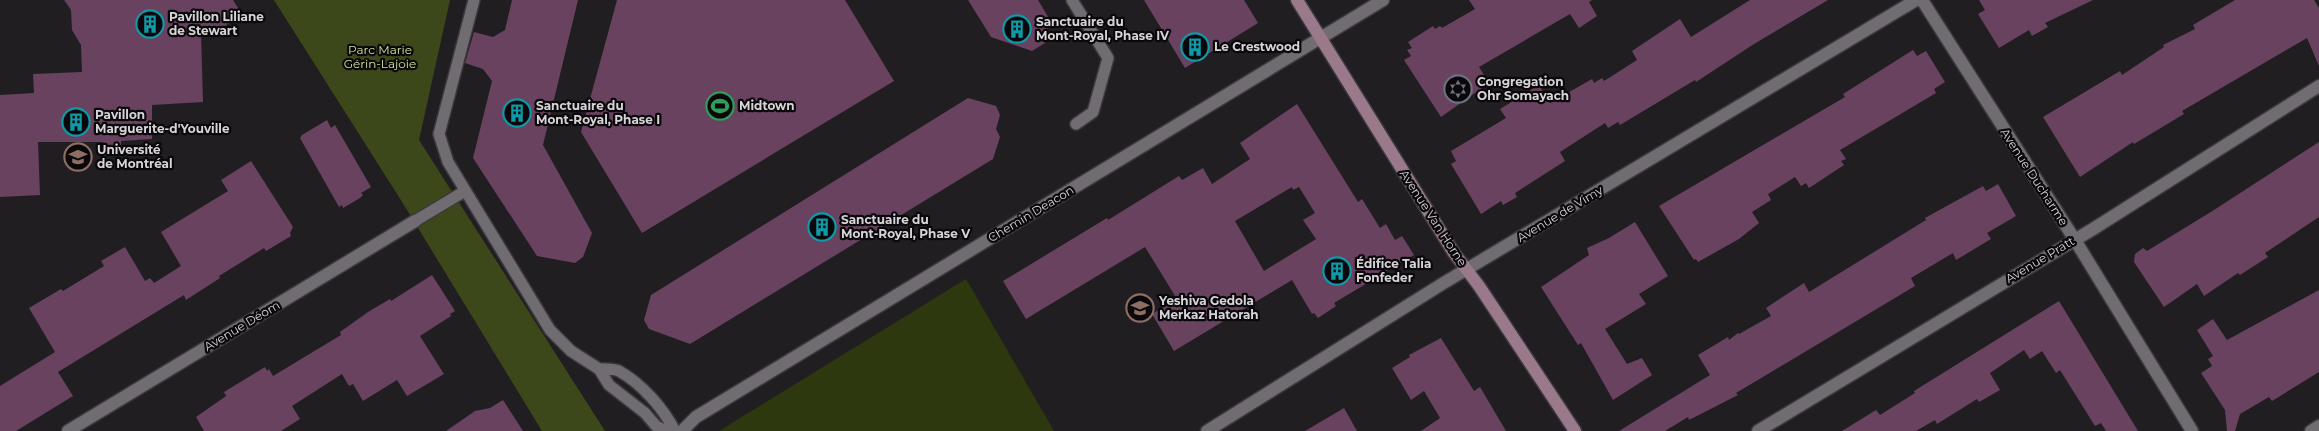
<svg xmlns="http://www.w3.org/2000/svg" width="2319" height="431" viewBox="0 0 2319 431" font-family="Montserrat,sans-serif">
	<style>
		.green { fill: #2e380e }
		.forest { fill: #3d481a }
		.building { fill: #69425f; fill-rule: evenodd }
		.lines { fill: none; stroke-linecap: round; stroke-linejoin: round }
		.service-casing { stroke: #3b393d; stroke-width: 14 }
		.minor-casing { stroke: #3b393d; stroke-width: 15 }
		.secondary-casing { stroke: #3b393d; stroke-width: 15 }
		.service { stroke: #706c71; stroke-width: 11 }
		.minor { stroke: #706c71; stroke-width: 12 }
		.secondary { stroke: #9a798a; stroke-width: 12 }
		.labels { text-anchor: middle; stroke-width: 4.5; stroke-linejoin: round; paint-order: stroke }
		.poi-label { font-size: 12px; font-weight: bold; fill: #d6d4d7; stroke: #0a080a; text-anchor: start }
		.park-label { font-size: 12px; fill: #cee298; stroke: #0a080a }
		.street-label { font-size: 12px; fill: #d6d4d7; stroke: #0a080a }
	</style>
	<rect width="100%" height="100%" fill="#211e22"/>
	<path class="green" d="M966 279 1054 431H719Z"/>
	<path class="forest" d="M274 0H450L419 140 605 431H542L404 205Z"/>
	<path class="building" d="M64 0H233L240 11 238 18 218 30 201 32 203 102 152 105V139L121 141V155L104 156 103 142H38L40 195 0 197V95L34 93 33 74 82 72 81 45 72 30 71 10Z
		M512 0H578L543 145 592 233 583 257 575 263 537 256 473 158 492 81 483 69 465 63 474 32 493 37 505 30Z
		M617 0H845L894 81 642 233 581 132Z
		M968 0H1038L1050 20 1045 43 1032 51 991 37Z
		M1144 0H1244L1258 23 1185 68Z
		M1469 0H1592L1589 2 1597 16 1579 28 1570 14 1479 67 1489 83 1441 117 1404 60 1411 56 1407 50 1412 48 1408 42 1433 26 1435 29 1440 26 1442 28 1475 9Z
		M1750 0H1828L1754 44 1696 82 1695 80 1620 125 1618 122 1608 128 1605 123 1560 152 1565 161 1515 193 1517 197 1503 205 1501 201 1481 214 1451 164 1456 161 1451 151 1506 118 1500 109 1539 85 1550 103 1592 79 1594 83 1602 78 1604 81 1637 60 1632 51 1680 19 1691 37Z
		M1979 0H2093L2045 23 2048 27 2032 36 2029 30 1999 48 1978 14 1985 10Z
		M2235 0H2314L2319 8V66L2307 38 2182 111 2184 114 2134 144 2133 142 2080 177 2043 117 2120 71 2122 75 2164 47 2163 45 2195 29 2193 25Z
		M1913 50 1917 56 1926 51 1945 82 1934 89 1936 93 1840 150 1846 159 1841 161 1844 165 1809 188 1806 183 1801 186 1795 177 1768 194 1771 200 1752 212 1759 223 1739 239 1698 262 1696 259 1694 260 1659 206 1845 97 1843 94Z
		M968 98 996 106 1000 115 996 129 1000 137 993 159 690 344 649 329 644 320 651 295Z
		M1297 104 1358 202 1362 199 1380 228 1386 224 1395 240 1402 236 1414 255 1334 303 1336 306 1318 318 1314 313 1312 314 1292 280 1174 351 1152 314 1177 299 1145 247 1026 319 1003 281 1107 218 1108 220 1179 176 1182 180 1203 168 1212 184 1250 159 1240 143ZM1292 187 1293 190 1299 187 1315 213 1303 220 1316 239 1264 271 1235 221Z
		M327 120 331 128 335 125 371 187 361 193 363 195 360 198 343 208 342 205 339 207 300 138 302 135Z
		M2319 142V217L2265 253 2268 257 2240 275 2238 273 2204 296 2197 284 2164 307 2134 262 2135 254 2143 248 2147 251 2214 210Z
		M251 161 293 227 290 233 291 236 266 251 264 248 219 276 220 278 186 300 184 295 58 372 73 396 16 431H0V386L55 352 29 308 61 289 63 291 104 266 101 261 125 247 145 281 150 278 154 283 181 266 161 232 228 191 221 180Z
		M1998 184 2016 216 1987 233 1991 239 1956 260 1953 253 1911 278 1915 286 1736 393 1738 395 1689 420 1688 417 1665 431H1619L1710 375 1698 355 1728 337 1729 340 1738 333 1739 334 1771 316 1766 308 1804 283 1809 292 1926 220 1925 218 1983 186 1986 191Z
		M1635 222 1668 276 1639 294 1646 304 1605 329 1627 364 1642 358 1652 375 1613 400 1581 343 1578 345 1541 287 1589 255 1587 248 1609 238Z
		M432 275 455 311 450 314 451 316 420 336 444 374 407 396 397 380 363 401 353 384 349 386 342 374 292 406 300 419 281 431H204L196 417 226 396 224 392 265 367 267 371 269 369 273 376 341 335 340 332 368 312 390 299 391 301Z
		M2319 290V372L2272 401 2269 397 2240 414 2235 431H2227L2225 410 2201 373 2212 366 2208 359 2213 356 2197 330 2213 319 2227 340Z
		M2059 301 2138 431H2106L2101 423 2095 426 2060 370 2056 373 2042 351 2030 359 2024 350 1990 373 2000 390 1979 402 1977 399 1937 424 1935 420 1916 431H1842L1876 410 1880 415 1915 393 1914 391Z
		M1441 338 1474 391 1480 387 1506 431H1421L1440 418 1424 391 1411 400 1392 368 1410 357 1409 355Z
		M503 400 523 431H446L475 411 490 408Z
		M1344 408 1357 431H1305Z"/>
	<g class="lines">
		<g class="service-casing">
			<path id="service" d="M474 0 439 134 448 162 550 330 571 351 599 369 609 385 645 413 656 426 666 431
				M1072 0 1108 58 1093 112 1076 124
				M415 221 465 191
				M599 369C605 369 613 368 619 371 642 384 663 408 675 431"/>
		</g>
		<g class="minor-casing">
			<path id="minor" d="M1922 0 2075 240 2192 431
				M68 431 415 221
				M682 431 696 417 1383 0
				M1207 431 1442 284 1916 0
				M1758 431 2093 229 2319 86
				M2311 431 2319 426"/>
		</g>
		<g class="secondary-casing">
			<path id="secondary" d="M1297 0 1454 253 1479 286 1575 431"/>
		</g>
		<use href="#service" class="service"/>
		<use href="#minor" class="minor"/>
		<use href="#secondary" class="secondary"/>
	</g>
	<defs>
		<g id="building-ring" transform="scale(1.4375)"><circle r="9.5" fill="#0a080a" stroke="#0f9aa8" stroke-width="1.5"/><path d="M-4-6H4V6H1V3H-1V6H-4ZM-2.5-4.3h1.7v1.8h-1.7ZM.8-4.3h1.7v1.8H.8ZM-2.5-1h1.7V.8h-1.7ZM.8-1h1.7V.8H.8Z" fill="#0f9aa8"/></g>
		<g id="synagogue-ring" transform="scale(1.4375)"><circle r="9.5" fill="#0a080a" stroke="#6b7280" stroke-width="1.5"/><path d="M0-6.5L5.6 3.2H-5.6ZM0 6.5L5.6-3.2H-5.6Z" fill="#6b7280"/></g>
		<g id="stadium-ring" transform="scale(1.4375)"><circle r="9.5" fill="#0a080a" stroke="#2e9e5b" stroke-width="1.5"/><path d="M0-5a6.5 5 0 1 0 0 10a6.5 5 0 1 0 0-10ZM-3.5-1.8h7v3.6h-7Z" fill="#2e9e5b"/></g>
		<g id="university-ring" transform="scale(1.4375)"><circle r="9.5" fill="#0a080a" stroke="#8d6e63" stroke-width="1.5"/><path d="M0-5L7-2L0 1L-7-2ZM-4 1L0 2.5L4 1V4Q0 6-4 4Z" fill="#8d6e63"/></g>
		<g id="school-ring" transform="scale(1.4375)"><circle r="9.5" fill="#0a080a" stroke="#8d6e63" stroke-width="1.5"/><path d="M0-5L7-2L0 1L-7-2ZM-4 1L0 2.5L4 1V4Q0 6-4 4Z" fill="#8d6e63"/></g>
	</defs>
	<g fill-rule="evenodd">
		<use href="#building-ring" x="150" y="24"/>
		<use href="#building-ring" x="1017" y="29"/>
		<use href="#building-ring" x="1195" y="47"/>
		<use href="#synagogue-ring" x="1458" y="89"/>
		<use href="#stadium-ring" x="720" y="106"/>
		<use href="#building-ring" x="517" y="113"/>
		<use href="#building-ring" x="76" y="122"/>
		<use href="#university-ring" x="78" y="157"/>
		<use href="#building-ring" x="822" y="227"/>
		<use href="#building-ring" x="1337" y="271"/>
		<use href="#school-ring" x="1140" y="308"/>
	</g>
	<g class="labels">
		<g class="poi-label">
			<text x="169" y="21">Pavillon Liliane<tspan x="169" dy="14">de Stewart</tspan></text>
			<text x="1036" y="26">Sanctuaire du<tspan x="1036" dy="14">Mont-Royal, Phase IV</tspan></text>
			<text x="1214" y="51">Le Crestwood</text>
			<text x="1477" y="86">Congregation<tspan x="1477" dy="14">Ohr Somayach</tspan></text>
			<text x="536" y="110">Sanctuaire du<tspan x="536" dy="14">Mont-Royal, Phase I</tspan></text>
			<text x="739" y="110">Midtown</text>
			<text x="95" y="119">Pavillon<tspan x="95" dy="14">Marguerite-d'Youville</tspan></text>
			<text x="97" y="154">Université<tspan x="97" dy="14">de Montréal</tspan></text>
			<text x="841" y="224">Sanctuaire du<tspan x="841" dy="14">Mont-Royal, Phase V</tspan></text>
			<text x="1356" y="268">Édifice Talia<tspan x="1356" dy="14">Fonfeder</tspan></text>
			<text x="1159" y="305">Yeshiva Gedola<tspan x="1159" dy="14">Merkaz Hatorah</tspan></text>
		</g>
		<g class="park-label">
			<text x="380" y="54">Parc Marie<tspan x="380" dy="14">Gérin-Lajoie</tspan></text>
		</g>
		<g class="street-label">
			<text transform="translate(2034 177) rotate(57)" y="4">Avenue Ducharme</text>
			<text transform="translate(1031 214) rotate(-31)" y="4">Chemin Deacon</text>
			<text transform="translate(1560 214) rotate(-31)" y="4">Avenue de Vimy</text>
			<text transform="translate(1433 218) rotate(57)" y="4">Avenue Van Horne</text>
			<text transform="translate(2040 260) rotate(-31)" y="4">Avenue Pratt</text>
			<text transform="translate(242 326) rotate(-31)" y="4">Avenue Déom</text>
		</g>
	</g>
</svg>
